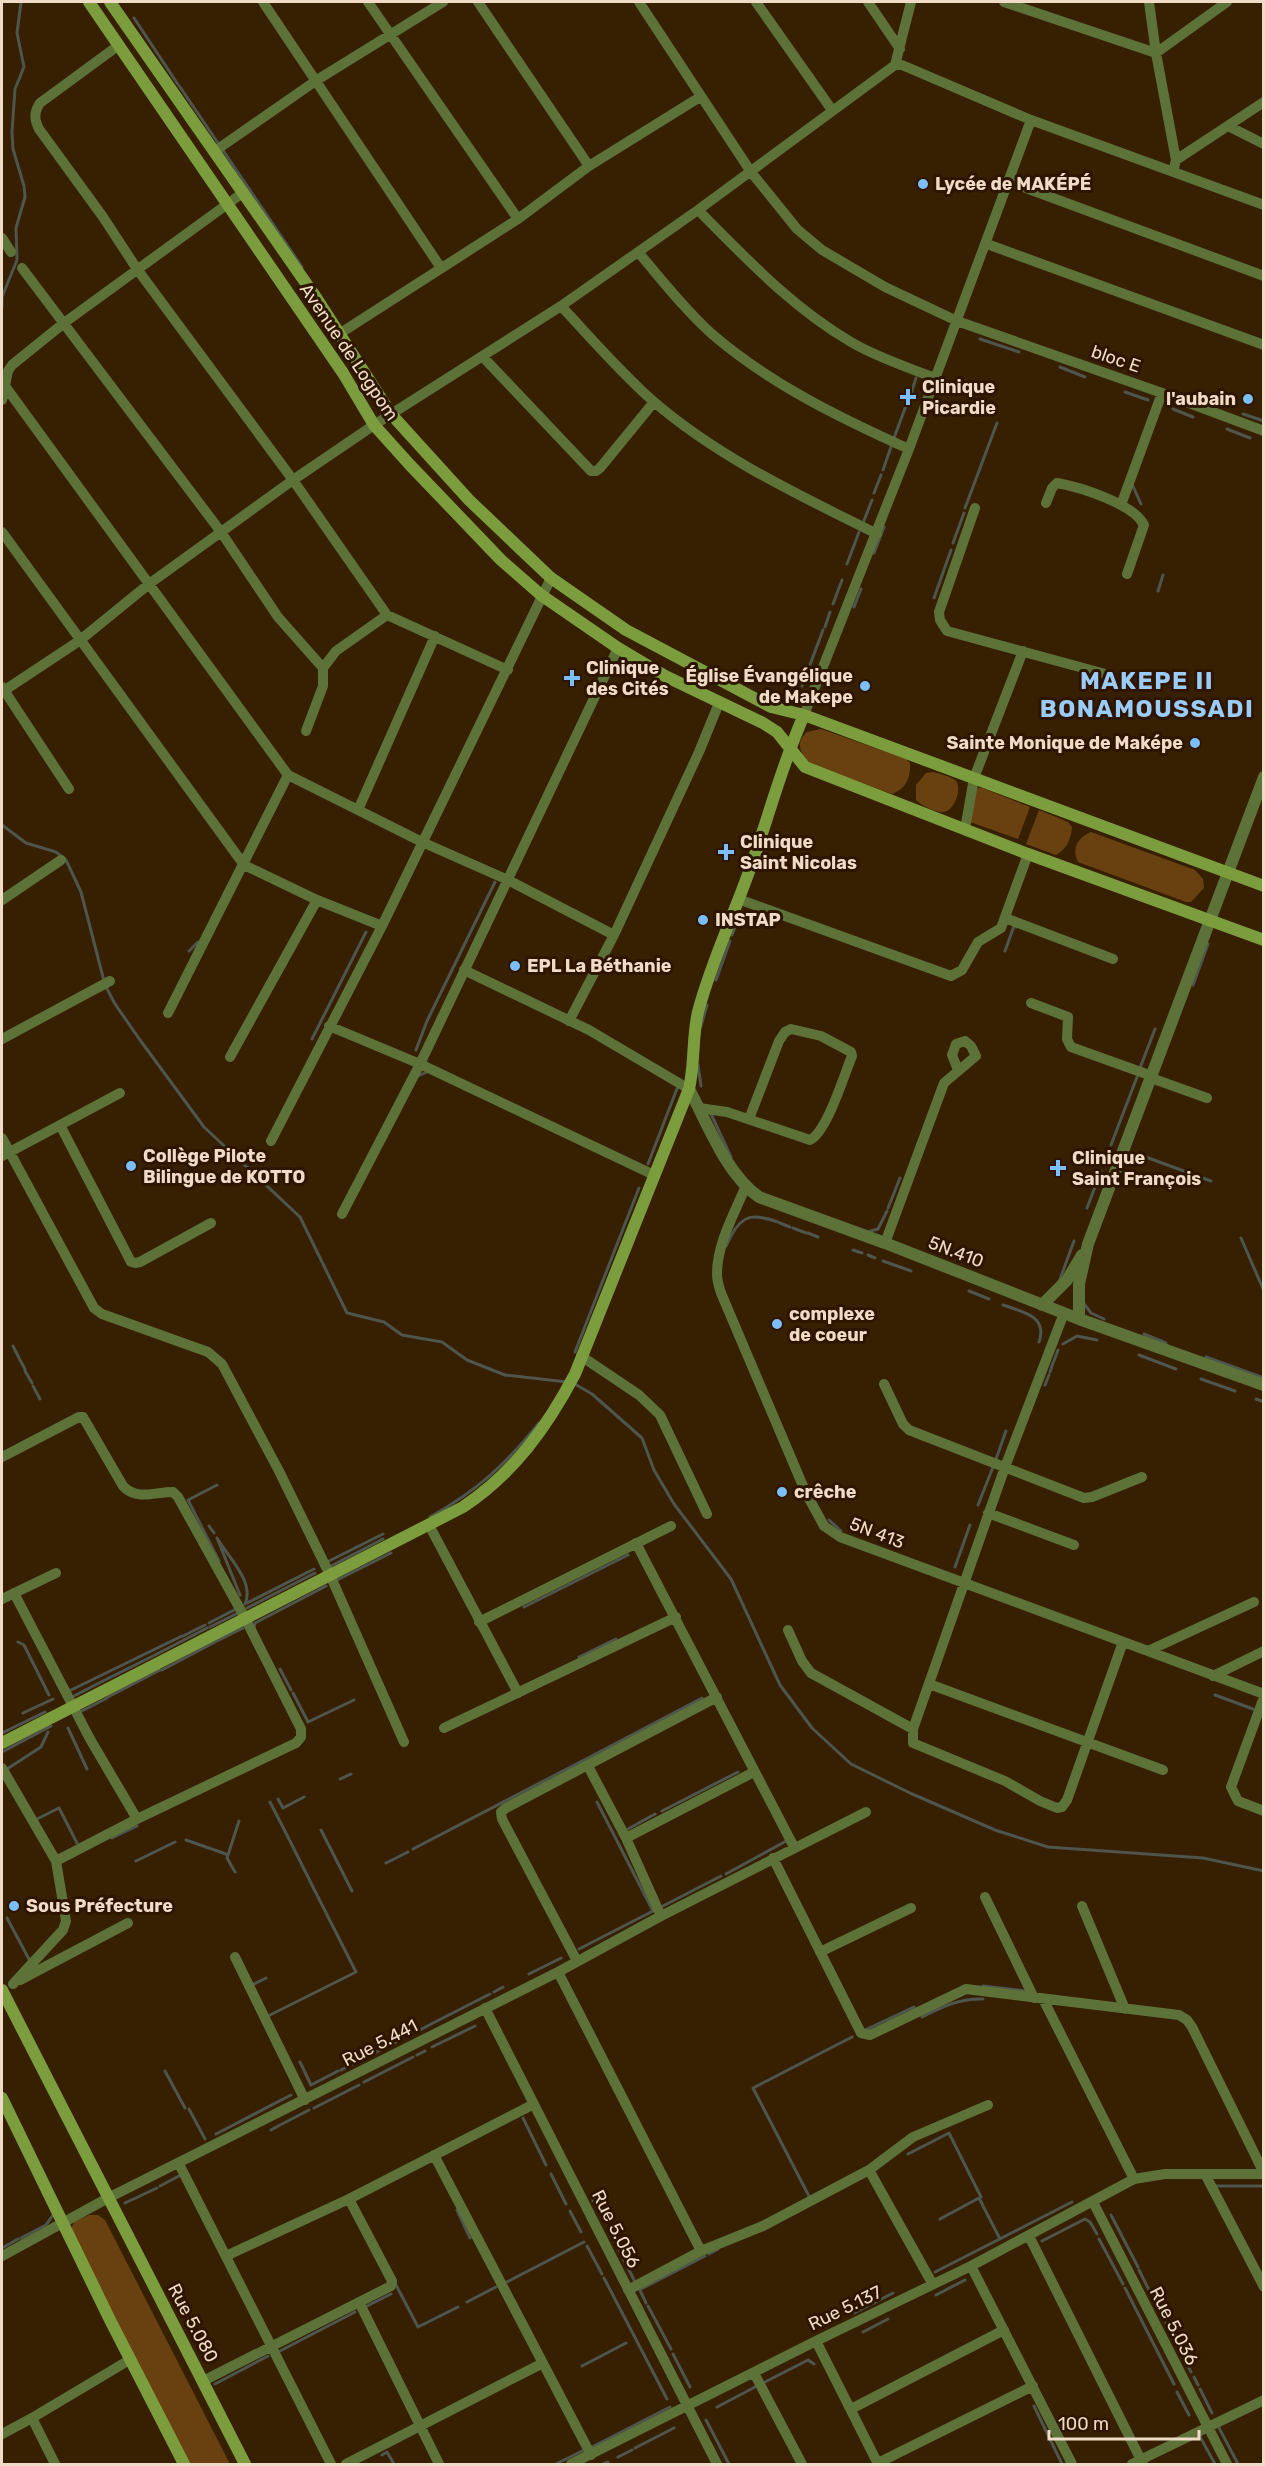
<svg xmlns="http://www.w3.org/2000/svg" width="1265" height="2466" viewBox="0 0 1265 2466" font-family="Rubik,sans-serif">
	<style>
		.green { fill: #694110 }
		.lines { fill: none; stroke-linecap: round; stroke-linejoin: round }
		.stream { stroke: #4d554d; stroke-width: 3 }
		.minor { stroke: #5c7238; stroke-width: 10 }
		.tertiary { stroke: #5c7238; stroke-width: 12 }
		.secondary { stroke: #7b9d3d; stroke-width: 12 }
		.poi-dot { fill: #7cbef9; stroke: #2d1500; stroke-width: 2 }
		.labels { text-anchor: middle; stroke-width: 6; stroke-linejoin: round; paint-order: stroke }
		.poi-label { font-size: 18px; font-weight: bold; fill: #f0dbc7; stroke: #2d1500; text-anchor: start }
		.street-label { font-size: 18px; fill: #f0dbc7; stroke: #2d1500 }
		.district-label { font-size: 24px; font-weight: bold; letter-spacing: 1.5px; fill: #9bcbf7; stroke: #2d1500 }
	</style>
	<rect width="100%" height="100%" fill="#371f02"/>
	<path class="green" d="M821 729 906 759 910 763C911 777 906 789 892 794L808 763C800 751 795 743 807 732Z
		M933 772C940 774 951 776 956 781 962 789 955 807 947 811 939 815 922 806 916 800V785L926 773Z
		M976 788H982L1030 807 1018 839 970 822Z
		M1039 810 1068 822 1072 827C1071 839 1067 849 1056 855L1026 844Z
		M1091 832 1195 870 1203 879 1204 888 1191 902H1186L1078 862C1071 849 1078 837 1091 832Z
		M89 2215H98L105 2220 230 2464H190L73 2238 71 2229 74 2222Z"/>
	<g class="lines">
		<path class="stream" d="M134 18 179 86
			M180 87 302 267
			M2 297 17 260 16 228 25 197 24 186 13 149 12 132 15 89 24 67 17 33 21 2
			M2 297V307
			M980 339 1019 352
			M1060 367 1085 377
			M1125 392 1148 400
			M909 400 916 378
			M1173 409 1193 417
			M1243 414 1264 421
			M1227 429 1250 438
			M894 438 907 403
			M883 470 892 444
			M1132 484 1141 504
			M874 493 881 475
			M965 508 997 423
			M863 523 872 500
			M953 543 964 513
			M874 553 884 527
			M847 564 859 532
			M1158 591 1163 575
			M934 598 951 550
			M833 604 842 580
			M854 607 861 589
			M825 627 830 612
			M802 686 823 630
			M2 825 26 843 56 852 66 860 81 892 104 981
			M732 935 740 915
			M189 951 198 942
			M1005 951 1014 926 1016 927
			M716 980 730 941
			M1193 985 1208 944
			M106 987 115 1004 140 1040 204 1127 300 1217 347 1313 384 1322 402 1335 442 1342 467 1360 505 1375 567 1382
			M701 1026 707 1005
			M312 1039 366 932
			M416 1050 427 1021 495 882
			M698 1065 701 1086
			M1140 1068 1155 1029
			M416 1077 429 1071
			M711 1114 731 1157
			M1111 1145 1137 1077
			M1143 1156 1211 1181
			M648 1164 678 1086
			M1104 1165 1109 1152
			M888 1208 900 1178
			M1087 1208 1101 1171
			M780 1223 790 1227
			M793 1228 806 1233
			M867 1232 878 1229 887 1211
			M808 1233 818 1237
			M731 1236C743 1213 755 1214 778 1222
			M1241 1238 1264 1291
			M726 1246 730 1238
			M853 1250 862 1253
			M868 1255 875 1258
			M883 1261 911 1271
			M1059 1282 1074 1241
			M969 1291 989 1299
			M1084 1304 1091 1313 1104 1319
			M1003 1305C1023 1312 1048 1316 1039 1342
			M1144 1334 1166 1343
			M1063 1344 1077 1336 1097 1340
			M13 1346 19 1358
			M575 1352 639 1188
			M1139 1355 1176 1369
			M1206 1357 1264 1378
			M20 1360 25 1369
			M1054 1361 1058 1350
			M25 1371 32 1383
			M1050 1372 1053 1363
			M1201 1379 1235 1391
			M573 1383 592 1394 642 1438 654 1470 674 1504 731 1579 780 1685 812 1728 851 1764 910 1793 995 1830 1048 1847 1203 1858 1264 1871
			M1045 1385 1049 1375
			M33 1386 40 1399
			M1256 1399 1264 1402
			M996 1459 1006 1431
			M217 1485 188 1500 219 1561
			M811 1488 815 1496
			M978 1505 993 1467
			M430 1517C477 1491 506 1464 539 1423
			M829 1520 841 1531
			M209 1526 214 1533
			M327 1562 383 1534
			M331 1566 383 1539
			M955 1567 970 1525
			M335 1581 391 1553
			M240 1595 217 1538C228 1557 255 1582 245 1604
			M247 1603 314 1569
			M524 1607 628 1555
			M247 1608 315 1573
			M209 1623 234 1610
			M210 1627 236 1614
			M254 1628 255 1623 326 1586
			M183 1636 205 1625
			M217 1641 243 1628
			M18 1642 24 1645 49 1695
			M155 1655 207 1628
			M579 1657 616 1639
			M280 1669 291 1690
			M162 1670 215 1642
			M101 1682 153 1656
			M68 1689 69 1691 182 1636
			M293 1693 308 1722 354 1700
			M1215 1695 1253 1709
			M72 1697 99 1683
			M108 1697 160 1670
			M23 1713 53 1699
			M78 1713 107 1698
			M68 1728 87 1769
			M2 1733 45 1712
			M2 1752 51 1726
			M586 1759 702 1698
			M8 1771 7 1769 41 1747 48 1732
			M340 1779 351 1774
			M278 1799 283 1808 304 1797
			M270 1802 289 1839
			M662 1811 738 1772
			M35 1820 59 1808 77 1843
			M628 1829 655 1814
			M321 1830 352 1891
			M112 1838 137 1826
			M186 1840 226 1854
			M290 1841 317 1895
			M413 1849 584 1760
			M136 1861 175 1842
			M386 1863 408 1852
			M235 1872 227 1858 239 1821
			M726 1874 788 1840
			M318 1897 356 1972
			M661 1907 721 1876
			M7 1918 30 1961
			M579 1949 653 1911 597 1802
			M529 1974 561 1958
			M252 1985 266 1978
			M983 1986 1026 1991
			M494 1992 503 1987
			M270 2015 354 1973
			M922 2017C942 2007 960 1998 983 1999
			M435 2022 490 1994
			M865 2030 914 2007
			M418 2031 433 2023
			M392 2044 400 2040
			M432 2047 475 2026
			M417 2055 425 2051
			M300 2062 311 2085 338 2071
			M341 2070 390 2045
			M165 2071 185 2108
			M364 2082 413 2057
			M314 2108 359 2085
			M189 2109 205 2139
			M523 2118 546 2165
			M282 2124 309 2110
			M271 2130 280 2125
			M216 2134 291 2095
			M908 2154 949 2133 981 2197 979 2198 1000 2239
			M551 2174 566 2204
			M160 2186 179 2176
			M1216 2186H1264
			M593 2200 603 2218
			M811 2200 753 2088 852 2037
			M125 2203 157 2188
			M457 2210 470 2238
			M570 2211 581 2232
			M1111 2215 1138 2267
			M940 2219 979 2198
			M612 2236 635 2282
			M21 2238 46 2225 53 2215
			M1099 2239 1123 2284
			M1042 2241 1085 2219 1090 2222 1097 2234
			M587 2246 602 2274
			M2 2248 18 2239
			M709 2254 718 2249
			M1139 2270 1151 2294
			M935 2272 1072 2202
			M604 2278 667 2399
			M395 2283 418 2327 458 2307
			M503 2284 584 2242
			M639 2288 646 2303
			M1125 2288 1174 2384
			M641 2289 705 2256
			M936 2295 965 2280
			M467 2302 496 2287
			M648 2306 671 2349
			M363 2308 391 2294
			M854 2313 893 2293
			M1166 2323 1171 2332
			M863 2332 888 2319
			M1174 2338 1191 2372
			M278 2352 355 2312
			M673 2354 690 2387
			M582 2366 626 2343
			M1194 2377 1198 2385
			M763 2383 808 2360 814 2364
			M215 2384 268 2356
			M1200 2389 1212 2413
			M1177 2392 1189 2415
			M1034 2406 1062 2464
			M717 2407 757 2386
			M706 2420 729 2464
			M1218 2426 1238 2464
			M1198 2433 1215 2464
			M590 2448 670 2407
			M635 2448 674 2428
			M382 2455 387 2452 394 2464
			M618 2457 632 2450
			M556 2464 582 2451
			M603 2464 608 2462"/>
		<path class="minor" d="M263 2 441 268
			M368 2 518 219
			M478 2 589 166
			M639 2 751 172 797 229 822 250 885 287 957 321 1162 393 1264 431
			M756 2 832 110
			M868 2 900 49
			M1004 2 1156 53 1227 2
			M1149 2 1156 53 1176 160 1173 172
			M119 45 40 103C34 112 34 119 39 129L103 217 137 269 293 480 387 615 508 670
			M895 65 911 2
			M1228 126 1264 144
			M215 151 317 80 443 2
			M1176 160 1264 102
			M1007 181 1264 276
			M698 210C746 258 791 307 851 342 876 357 907 367 935 378
			M2 238 11 252
			M987 244 1264 345
			M638 252C662 280 685 310 712 334 770 384 840 418 909 449
			M22 268 221 532 278 617 323 668
			M561 306C591 338 620 372 653 401 719 458 799 495 877 534
			M339 334 518 219 589 166 700 97
			M483 357 591 471H596L600 468 654 402
			M5 386 288 775 422 842 508 880 614 935 699 752 719 703
			M2 400 8 371 12 365 64 323 244 192
			M1046 503 1052 488 1057 483C1080 487 1134 504 1144 525L1127 574
			M1121 505 1162 393
			M975 508 939 612 940 620 947 631 1109 675
			M2 532 244 865 317 900 382 926
			M2 687 69 789
			M2 692 79 641 149 584 293 480 374 425 561 306 698 210 895 65H902L1031 120 1264 205
			M804 715 909 449 1031 120
			M306 731 323 686V668L336 651 387 615
			M358 810 435 636
			M965 829 974 778 1023 651
			M738 899 951 976 962 970 978 942 1001 928 1028 854
			M2 900 61 860
			M1005 918 1113 959
			M464 970 589 1030 689 1089
			M1031 1003 1068 1017 1067 1039 1071 1047 1152 1076
			M168 1013 288 775
			M569 1021 614 935
			M329 1026 420 1064 654 1175
			M2 1039 110 981
			M230 1057 317 900
			M1151 1078 1207 1098
			M699 1108 727 1112 810 1140C827 1132 844 1075 852 1056L851 1052 821 1036 791 1029 785 1032 779 1041 749 1119
			M60 1125 131 1262 135 1263 140 1262 211 1223
			M2 1138 94 1308 102 1314 208 1352 222 1364 279 1471 330 1575 404 1742
			M271 1141 382 926 551 578
			M2 1156 120 1093
			M745 1188C734 1214 717 1244 717 1274 717 1280 719 1287 721 1293L806 1493 824 1526 840 1537 1264 1694
			M342 1214 420 1064 618 648
			M885 1243 944 1083 976 1056 971 1046 965 1041 956 1044 952 1055 958 1070
			M1064 1313 1005 1467 913 1729V1743L1005 1781 1040 1801 1057 1808 1062 1807 1067 1800 1123 1642
			M581 1356 639 1395 660 1415 707 1514
			M884 1384 903 1424 909 1430 1084 1498 1092 1497 1142 1477
			M2 1457 79 1417H83L123 1486C137 1501 154 1492 173 1492L178 1497 245 1618 301 1729V1737L296 1743 137 1819
			M988 1513 1074 1545
			M429 1525 518 1693
			M636 1543 794 1847
			M14 1593 90 1739 137 1819 56 1861
			M2 1599 56 1573
			M479 1622 671 1526
			M788 1630 802 1661 811 1673 913 1729
			M1148 1651 1254 1602
			M1213 1676 1264 1651
			M929 1684 1163 1770
			M1264 1697 1231 1787 1238 1801 1264 1811
			M444 1728 676 1617
			M588 1766 626 1838 661 1916
			M2 1768 56 1861 66 1921 63 1930 13 1984
			M626 1838 754 1772
			M773 1858 861 2033 870 2035 966 1989 1179 2015 1187 2020 1192 2027 1264 2173
			M985 1897 1034 1998
			M1082 1906 1125 2009
			M820 1952 911 1908
			M235 1957 305 2100
			M577 1961 502 1819 501 1812 506 1808 717 1697
			M558 1972 701 2251
			M20 1980 128 1923
			M1043 1999 1134 2179
			M485 2008 717 2464
			M434 2155 591 2455
			M179 2164 331 2464
			M869 2170 913 2137 988 2105
			M1205 2174 1264 2287
			M1093 2202 1227 2464
			M1029 2236 1143 2464
			M2 2256 108 2198 558 1972 661 1916 866 1812
			M226 2256 349 2199 534 2104
			M971 2266 1072 2464
			M628 2290 701 2251 763 2226 869 2170 932 2283
			M359 2302 439 2464
			M816 2341 878 2464
			M754 2373 802 2464
			M203 2381 391 2286 392 2281 349 2199
			M851 2409 1004 2330
			M32 2418 55 2464
			M2 2434 32 2418 131 2359
			M878 2463 1033 2386
			M346 2464 543 2363
			M571 2464 816 2341 971 2266 1134 2179 1165 2174H1264
			M1132 2464 1264 2400"/>
		<path class="tertiary" d="M689 1089C708 1124 726 1174 759 1197L885 1243 1079 1319 1264 1385
			M1042 1305 1067 1280 1082 1255
			M1079 1319V1284L1088 1244 1264 777"/>
		<path class="secondary" d="M89 2 343 373 374 425 410 465 501 560 541 595 618 648 665 676 763 723 777 732 805 767 1028 854 1264 940
			M110 2 317 299 391 414 469 500 551 578 626 630 771 707 804 715 1264 886
			M2 1743 463 1507C514 1473 547 1427 575 1374L689 1089C695 1063 692 1037 698 1012 711 962 734 915 751 866 769 816 782 764 804 715
			M2 1990 245 2464
			M2 2098 110 2320 184 2464"/>
	</g>
	<g class="poi-dot">
		<circle cx="923" cy="184" r="6"/>
		<path d="M905 388h6v6h6v6h-6v6h-6v-6h-6v-6h6z"/>
		<circle cx="1248" cy="399" r="6"/>
		<path d="M569 669h6v6h6v6h-6v6h-6v-6h-6v-6h6z"/>
		<circle cx="865" cy="686" r="6"/>
		<circle cx="1195" cy="743" r="6"/>
		<path d="M723 843h6v6h6v6h-6v6h-6v-6h-6v-6h6z"/>
		<circle cx="703" cy="920" r="6"/>
		<circle cx="515" cy="966" r="6"/>
		<circle cx="131" cy="1166" r="6"/>
		<path d="M1055 1159h6v6h6v6h-6v6h-6v-6h-6v-6h6z"/>
		<circle cx="777" cy="1324" r="6"/>
		<circle cx="782" cy="1492" r="6"/>
		<circle cx="14" cy="1906" r="6"/>
	</g>
	<g class="labels">
		<g class="poi-label">
			<text x="935" y="190">Lycée de MAKÉPÉ</text>
			<text x="922" y="393">Clinique<tspan x="922" dy="21">Picardie</tspan></text>
			<text x="1236" y="405" text-anchor="end">l'aubain</text>
			<text x="586" y="674">Clinique<tspan x="586" dy="21">des Cités</tspan></text>
			<text x="853" y="682" text-anchor="end">Église Évangélique<tspan x="853" dy="21">de Makepe</tspan></text>
			<text x="1183" y="749" text-anchor="end">Sainte Monique de Maképe</text>
			<text x="740" y="848">Clinique<tspan x="740" dy="21">Saint Nicolas</tspan></text>
			<text x="715" y="926">INSTAP</text>
			<text x="527" y="972">EPL La Béthanie</text>
			<text x="143" y="1162">Collège Pilote<tspan x="143" dy="21">Bilingue de KOTTO</tspan></text>
			<text x="1072" y="1164">Clinique<tspan x="1072" dy="21">Saint François</tspan></text>
			<text x="789" y="1320">complexe<tspan x="789" dy="21">de coeur</tspan></text>
			<text x="794" y="1498">crêche</text>
			<text x="26" y="1912">Sous Préfecture</text>
		</g>
		<g class="street-label">
			<text transform="translate(349 352) rotate(56)" y="6">Avenue de Logpom</text>
			<text transform="translate(1116 359) rotate(19)" y="6">bloc E</text>
			<text transform="translate(956 1252) rotate(21)" y="6">5N.410</text>
			<text transform="translate(877 1533) rotate(21)" y="6">5N 413</text>
			<text transform="translate(380 2043) rotate(-27)" y="6">Rue 5.441</text>
			<text transform="translate(616 2229) rotate(63)" y="6">Rue 5.056</text>
			<text transform="translate(845 2308) rotate(-26)" y="6">Rue 5.137</text>
			<text transform="translate(193 2323) rotate(62)" y="6">Rue 5.080</text>
			<text transform="translate(1174 2326) rotate(63)" y="6">Rue 5.036</text>
		</g>
		<g class="district-label">
			<text x="1147" y="689">MAKEPE II<tspan x="1147" dy="28">BONAMOUSSADI</tspan></text>
		</g>
	</g>
	<rect width="1265" height="2466" fill="none" stroke="#f0dbc7" stroke-width="6"/>
	<path d="M1049 2430v9h150v-9" fill="none" stroke="#f0dbc7" stroke-width="3"/>
	<text x="1058" y="2430" font-size="18" fill="#f0dbc7" stroke="#2d1500" stroke-width="4.5" paint-order="stroke">100 m</text>
</svg>
